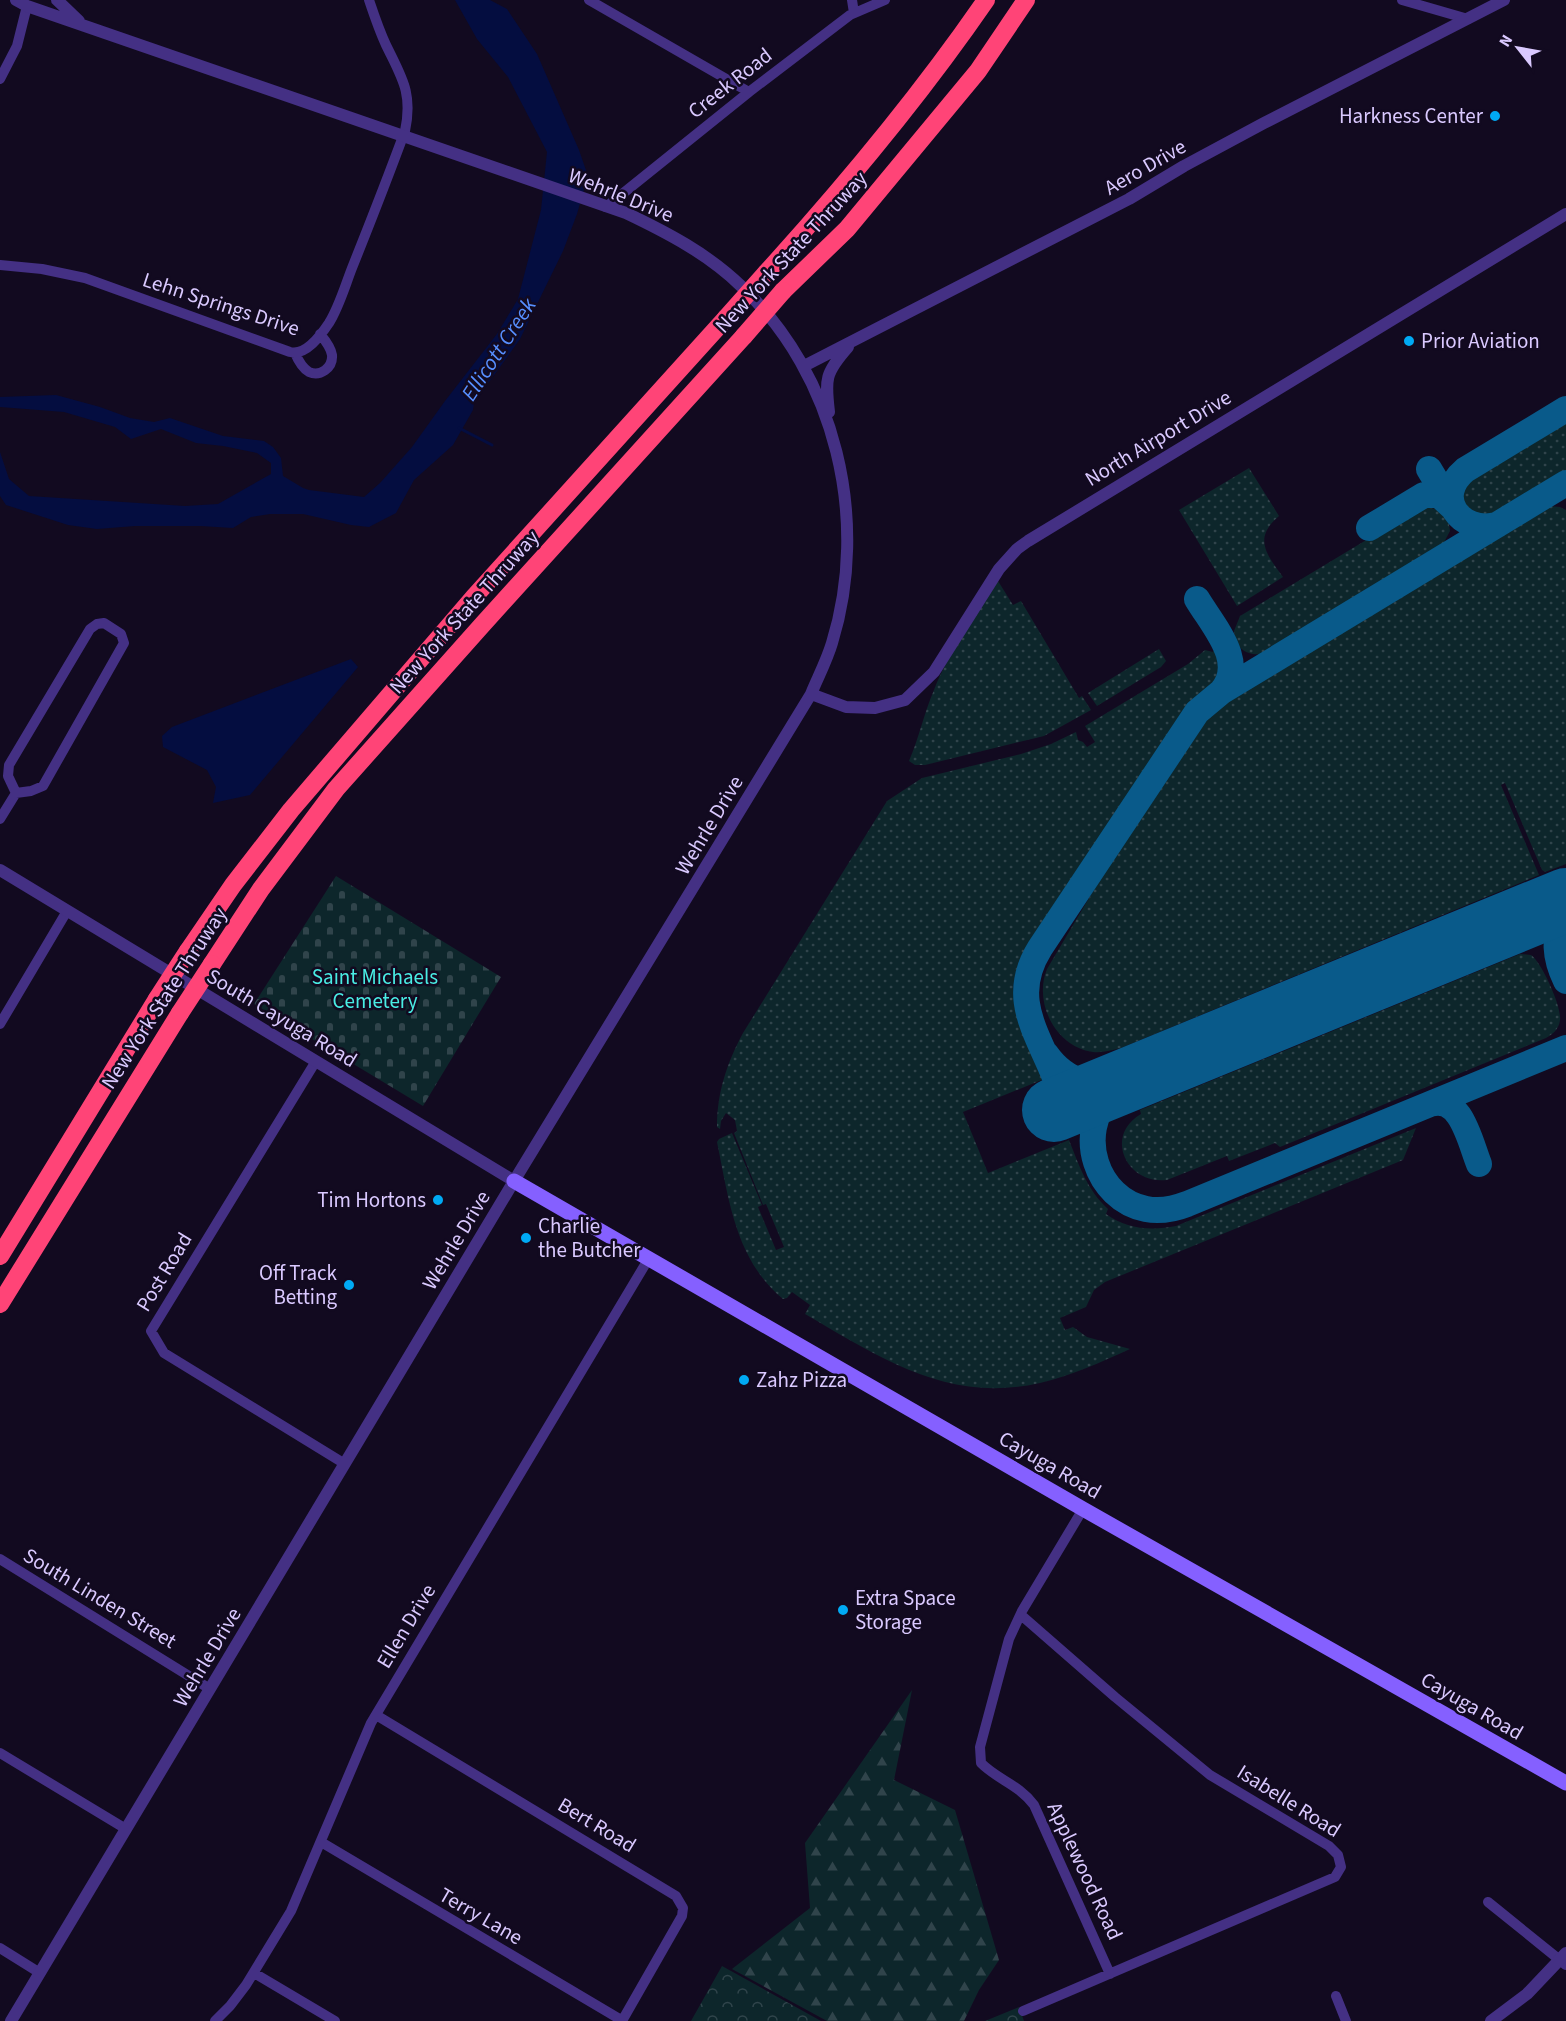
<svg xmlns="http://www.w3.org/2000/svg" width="1566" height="2021" viewBox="0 0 1566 2021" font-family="'Source Sans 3',sans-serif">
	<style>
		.grass { fill: url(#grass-dots) }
		.forest { fill: url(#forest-firs) }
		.cemetery { fill: url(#cemetery-stones) }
		.park { fill: url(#park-crowns) }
		.water { fill: #040d40 }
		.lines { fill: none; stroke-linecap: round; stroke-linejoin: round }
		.stream { stroke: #040d40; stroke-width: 3 }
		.taxiway { stroke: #095a8a; stroke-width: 26 }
		.runway { stroke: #095a8a; stroke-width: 64 }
		.minor { stroke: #443084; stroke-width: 10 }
		.tertiary { stroke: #443084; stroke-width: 12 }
		.secondary { stroke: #8560ff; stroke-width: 15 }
		.motorway { stroke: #f47; stroke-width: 18 }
		.motorway-bridge { stroke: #f47; stroke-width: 18 }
		.poi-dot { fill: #00aaf4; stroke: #120a20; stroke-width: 2 }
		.labels { text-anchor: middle; stroke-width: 5; stroke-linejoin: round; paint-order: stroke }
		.street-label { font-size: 21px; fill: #dac9ff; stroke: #120a20 }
		.poi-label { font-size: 21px; fill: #dac9ff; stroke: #120a20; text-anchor: start }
		.park-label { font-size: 21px; fill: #49ece4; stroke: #120a20 }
		.water-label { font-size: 22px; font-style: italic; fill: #578fff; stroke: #120a20 }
	</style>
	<defs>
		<pattern id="grass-dots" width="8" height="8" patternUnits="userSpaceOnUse" patternTransform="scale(1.5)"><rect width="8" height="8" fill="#0d262b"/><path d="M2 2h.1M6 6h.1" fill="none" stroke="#30444b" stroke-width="1.8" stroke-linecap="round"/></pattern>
		<pattern id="forest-firs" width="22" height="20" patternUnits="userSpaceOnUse" patternTransform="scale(1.5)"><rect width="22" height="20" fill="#0d262b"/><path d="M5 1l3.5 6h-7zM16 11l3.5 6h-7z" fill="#30444b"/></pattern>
		<pattern id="cemetery-stones" width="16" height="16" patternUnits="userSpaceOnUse" patternTransform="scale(1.5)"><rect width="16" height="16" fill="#0d262b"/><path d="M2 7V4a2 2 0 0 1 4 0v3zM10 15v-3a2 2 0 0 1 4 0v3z" fill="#30444b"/></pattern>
		<pattern id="park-crowns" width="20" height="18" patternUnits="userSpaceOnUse" patternTransform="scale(1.5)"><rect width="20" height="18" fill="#0d262b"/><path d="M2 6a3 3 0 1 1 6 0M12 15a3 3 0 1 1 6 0" fill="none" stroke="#30444b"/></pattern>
	</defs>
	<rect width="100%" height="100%" fill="#120a20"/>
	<path class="grass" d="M1566 419V471C1551 480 1497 517 1483 517 1460 516 1458 492 1470 478Z
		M1249 468 1279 516C1253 538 1266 554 1283 577L1237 606 1179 510Z
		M1550 506 1560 507 1566 510V864L1545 872 1542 870 1505 783 1501 785 1539 875 1121 1048C1112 1050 1103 1053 1093 1052 1056 1047 1033 1003 1047 969L1108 866 1210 714 1220 705Z
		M1421 507C1437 506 1449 514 1450 531L1442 546 1263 654C1246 656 1235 648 1234 631L1240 616Z
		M998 581 1013 605 1021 601 1079 698 1082 696 1091 710 1044 736 925 765H915L909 761C919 738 924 713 934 690 949 651 976 616 998 581Z
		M1159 649 1166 661 1161 667 1097 706 1088 693Z
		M1205 650 1213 652 1214 650C1235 670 1213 682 1200 695 1192 701 1187 708 1181 716L1024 952C1018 965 1012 979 1014 993 1016 1022 1033 1052 1044 1079L963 1112 988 1173 1069 1140C1079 1165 1087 1190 1108 1209L1106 1214C1126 1229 1151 1231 1176 1226L1416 1128 1403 1160 1105 1282 1094 1290 1086 1307 1060 1318 1065 1330 1073 1327 1087 1337 1130 1349C1101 1362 1071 1376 1040 1383 948 1404 881 1358 805 1314L810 1305 792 1292 787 1298 783 1299C735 1259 729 1200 717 1142L719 1139 732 1133 762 1205 758 1207 776 1250 784 1247 766 1204 763 1205 734 1133 737 1131 735 1120 726 1113 721 1121 720 1129 717 1127C717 1092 727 1063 743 1033L887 801 922 778 1021 754 1051 744 1076 732 1078 740 1083 742 1087 747 1095 742 1085 726 1188 664Z
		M1520 954 1531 955C1541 961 1562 1007 1560 1020 1559 1029 1553 1034 1546 1038L1280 1147 1275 1143 1229 1161 1227 1156 1167 1180C1127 1185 1103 1136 1141 1114L1140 1110Z"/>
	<path class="forest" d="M912 1690 894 1780 955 1810 999 1960 979 1990 964 2021H827L732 1969 810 1908 805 1843Z"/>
	<path class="cemetery" d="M336 876 501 977 423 1106 254 1004Z"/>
	<path class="park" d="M722 1966 821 2021H691Z
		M1019 2007 1024 2021H985Z"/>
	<path class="water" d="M455 0H490L507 9 537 54 579 150 588 176 577 214 563 251 520 339 474 403 473 410 453 445 414 480 396 513 369 527 351 525 303 514H270L251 517 233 528 201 526H135L97 529 68 525 6 505 0 496V452L9 479 29 496 185 506 218 504 271 474V463L257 453 223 446 196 443 161 429 131 439 115 427 64 412 0 407V397L56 395 100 407 130 418 154 422 170 418 223 436 264 441 273 447 281 458 283 476 303 488 309 490 364 497 380 483 412 447 445 401 497 334 518 299 541 210 547 152 508 77 477 39Z
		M351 659 358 667 250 795 213 803 216 787 207 770 163 747 162 736 172 727Z"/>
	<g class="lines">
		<path class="stream" d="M459 428 492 445"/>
		<path class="taxiway" d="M1429 469 1450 504
			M1497 525C1460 534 1433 497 1465 470L1566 409
			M1369 528 1424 495H1439L1452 507
			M1197 599C1213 626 1248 663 1221 692
			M1566 914C1552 937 1555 958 1566 981
			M1046 1054C1068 1085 1097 1089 1130 1078
			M1153 1070C1138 1077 1121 1084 1110 1096 1075 1133 1096 1199 1146 1209 1161 1212 1174 1209 1187 1204L1566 1048
			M1054 1075C1035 1029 1010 996 1040 948L1197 712 1221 692 1566 483
			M1430 1104C1461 1094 1470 1142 1479 1164"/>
		<path class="runway" d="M1054 1110 1566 900"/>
		<path class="minor" d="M589 0 749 92
			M852 0 854 13
			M1402 0 1468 19
			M0 79 17 46 27 6
			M606 207 749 92 850 15 885 0
			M0 265 42 269 85 278 290 352C306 356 321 335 329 323 339 307 345 286 352 268 370 223 388 177 405 131 413 93 402 78 386 45 379 30 374 15 369 0
			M295 353C298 360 302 368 309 372 320 377 333 368 332 355 331 348 325 340 320 334
			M104 623 121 634 124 643 43 786 31 791 16 793 8 776 9 765 90 629 97 624Z
			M0 819 16 793
			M0 1024 67 911
			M316 1061 151 1331 164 1353 345 1464
			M1083 1509 1022 1611 1009 1639 980 1747 981 1763C998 1780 1018 1784 1034 1805L1110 1974
			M0 1559 210 1689
			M1021 1615 1115 1697 1210 1775 1329 1846 1338 1855 1341 1867 1335 1877 1023 2011
			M376 1715 676 1896 683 1908 682 1916 622 2021
			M0 1753 126 1829
			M321 1842 623 2021
			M1488 1902 1566 1965
			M0 1948 40 1973
			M254 1973 335 2021
			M1336 1996 1346 2021
			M215 2021 230 2006 246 1985 291 1911 371 1723 649 1258"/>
		<path class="tertiary" d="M57 0 79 21
			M804 366 1129 199 1184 166 1264 123 1504 0
			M829 412C825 379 825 373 848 347
			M811 694 846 707 875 708 905 700 934 672 999 569 1017 549 1028 541 1566 214
			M0 870 514 1181
			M11 2021 514 1181 811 694C818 677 827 660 832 643 870 520 836 375 741 286 708 254 668 233 626 213L27 6 16 0
			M1491 2021 1527 1994 1566 1953"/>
		<path class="secondary" d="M514 1181 1083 1509 1566 1783"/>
		<path class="motorway" d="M766 273C844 187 920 96 986 0
			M783 291 847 229 978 71 1026 0
			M188 951 233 885 291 810 473 598 726 318
			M212 964 261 889 336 789 483 624 744 336
			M0 1256 157 999
			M0 1304 180 1013"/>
		<path class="motorway-bridge" d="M726 318 766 273
			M744 336 783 291
			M157 999 188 951
			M180 1013 212 964"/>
	</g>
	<g class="poi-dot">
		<circle cx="1495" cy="116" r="6"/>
		<circle cx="1409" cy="341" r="6"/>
		<circle cx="438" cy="1200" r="6"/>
		<circle cx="526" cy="1238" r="6"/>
		<circle cx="349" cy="1285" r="6"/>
		<circle cx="744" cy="1380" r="6"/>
		<circle cx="843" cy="1610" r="6"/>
	</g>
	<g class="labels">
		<g class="street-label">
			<text transform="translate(730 83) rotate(-38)" y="7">Creek Road</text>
			<text transform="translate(1145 167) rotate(-30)" y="7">Aero Drive</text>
			<text transform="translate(621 195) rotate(22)" y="7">Wehrle Drive</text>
			<text transform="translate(791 252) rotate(-47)" y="7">New York State Thruway</text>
			<text transform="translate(221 304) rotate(18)" y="7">Lehn Springs Drive</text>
			<text transform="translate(1158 438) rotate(-31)" y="7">North Airport Drive</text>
			<text transform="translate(464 612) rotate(-48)" y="7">New York State Thruway</text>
			<text transform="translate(709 825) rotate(-59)" y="7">Wehrle Drive</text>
			<text transform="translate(164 998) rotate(-57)" y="7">New York State Thruway</text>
			<text transform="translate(282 1018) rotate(31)" y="7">South Cayuga Road</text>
			<text transform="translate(456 1240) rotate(-59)" y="7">Wehrle Drive</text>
			<text transform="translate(164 1272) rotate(-59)" y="7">Post Road</text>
			<text transform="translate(1050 1465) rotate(30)" y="7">Cayuga Road</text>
			<text transform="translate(100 1598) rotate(31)" y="7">South Linden Street</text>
			<text transform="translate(406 1626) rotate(-59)" y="7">Ellen Drive</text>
			<text transform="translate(207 1657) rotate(-59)" y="7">Wehrle Drive</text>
			<text transform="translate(1472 1706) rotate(30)" y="7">Cayuga Road</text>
			<text transform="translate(1289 1801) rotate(32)" y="7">Isabelle Road</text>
			<text transform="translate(597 1825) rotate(31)" y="7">Bert Road</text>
			<text transform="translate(1085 1871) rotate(65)" y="7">Applewood Road</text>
			<text transform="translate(481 1916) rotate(30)" y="7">Terry Lane</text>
		</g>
		<g class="poi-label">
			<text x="1483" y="123" text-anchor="end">Harkness Center</text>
			<text x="1421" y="348">Prior Aviation</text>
			<text x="426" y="1207" text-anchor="end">Tim Hortons</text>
			<text x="538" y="1233">Charlie<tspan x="538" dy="24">the Butcher</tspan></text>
			<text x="337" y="1280" text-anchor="end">Off Track<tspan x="337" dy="24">Betting</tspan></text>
			<text x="756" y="1387">Zahz Pizza</text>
			<text x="855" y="1605">Extra Space<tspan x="855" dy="24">Storage</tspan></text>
		</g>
		<g class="park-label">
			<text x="375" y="984">Saint Michaels<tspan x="375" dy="24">Cemetery</tspan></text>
		</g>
		<g class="water-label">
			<text transform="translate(498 349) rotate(-57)" y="8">Ellicott Creek</text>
		</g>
	</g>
	<g transform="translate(1518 48) rotate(301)" stroke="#120a20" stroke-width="4.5" paint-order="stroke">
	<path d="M0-4.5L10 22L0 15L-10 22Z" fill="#dac9ff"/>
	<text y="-9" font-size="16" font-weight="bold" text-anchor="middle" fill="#dac9ff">N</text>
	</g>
</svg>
